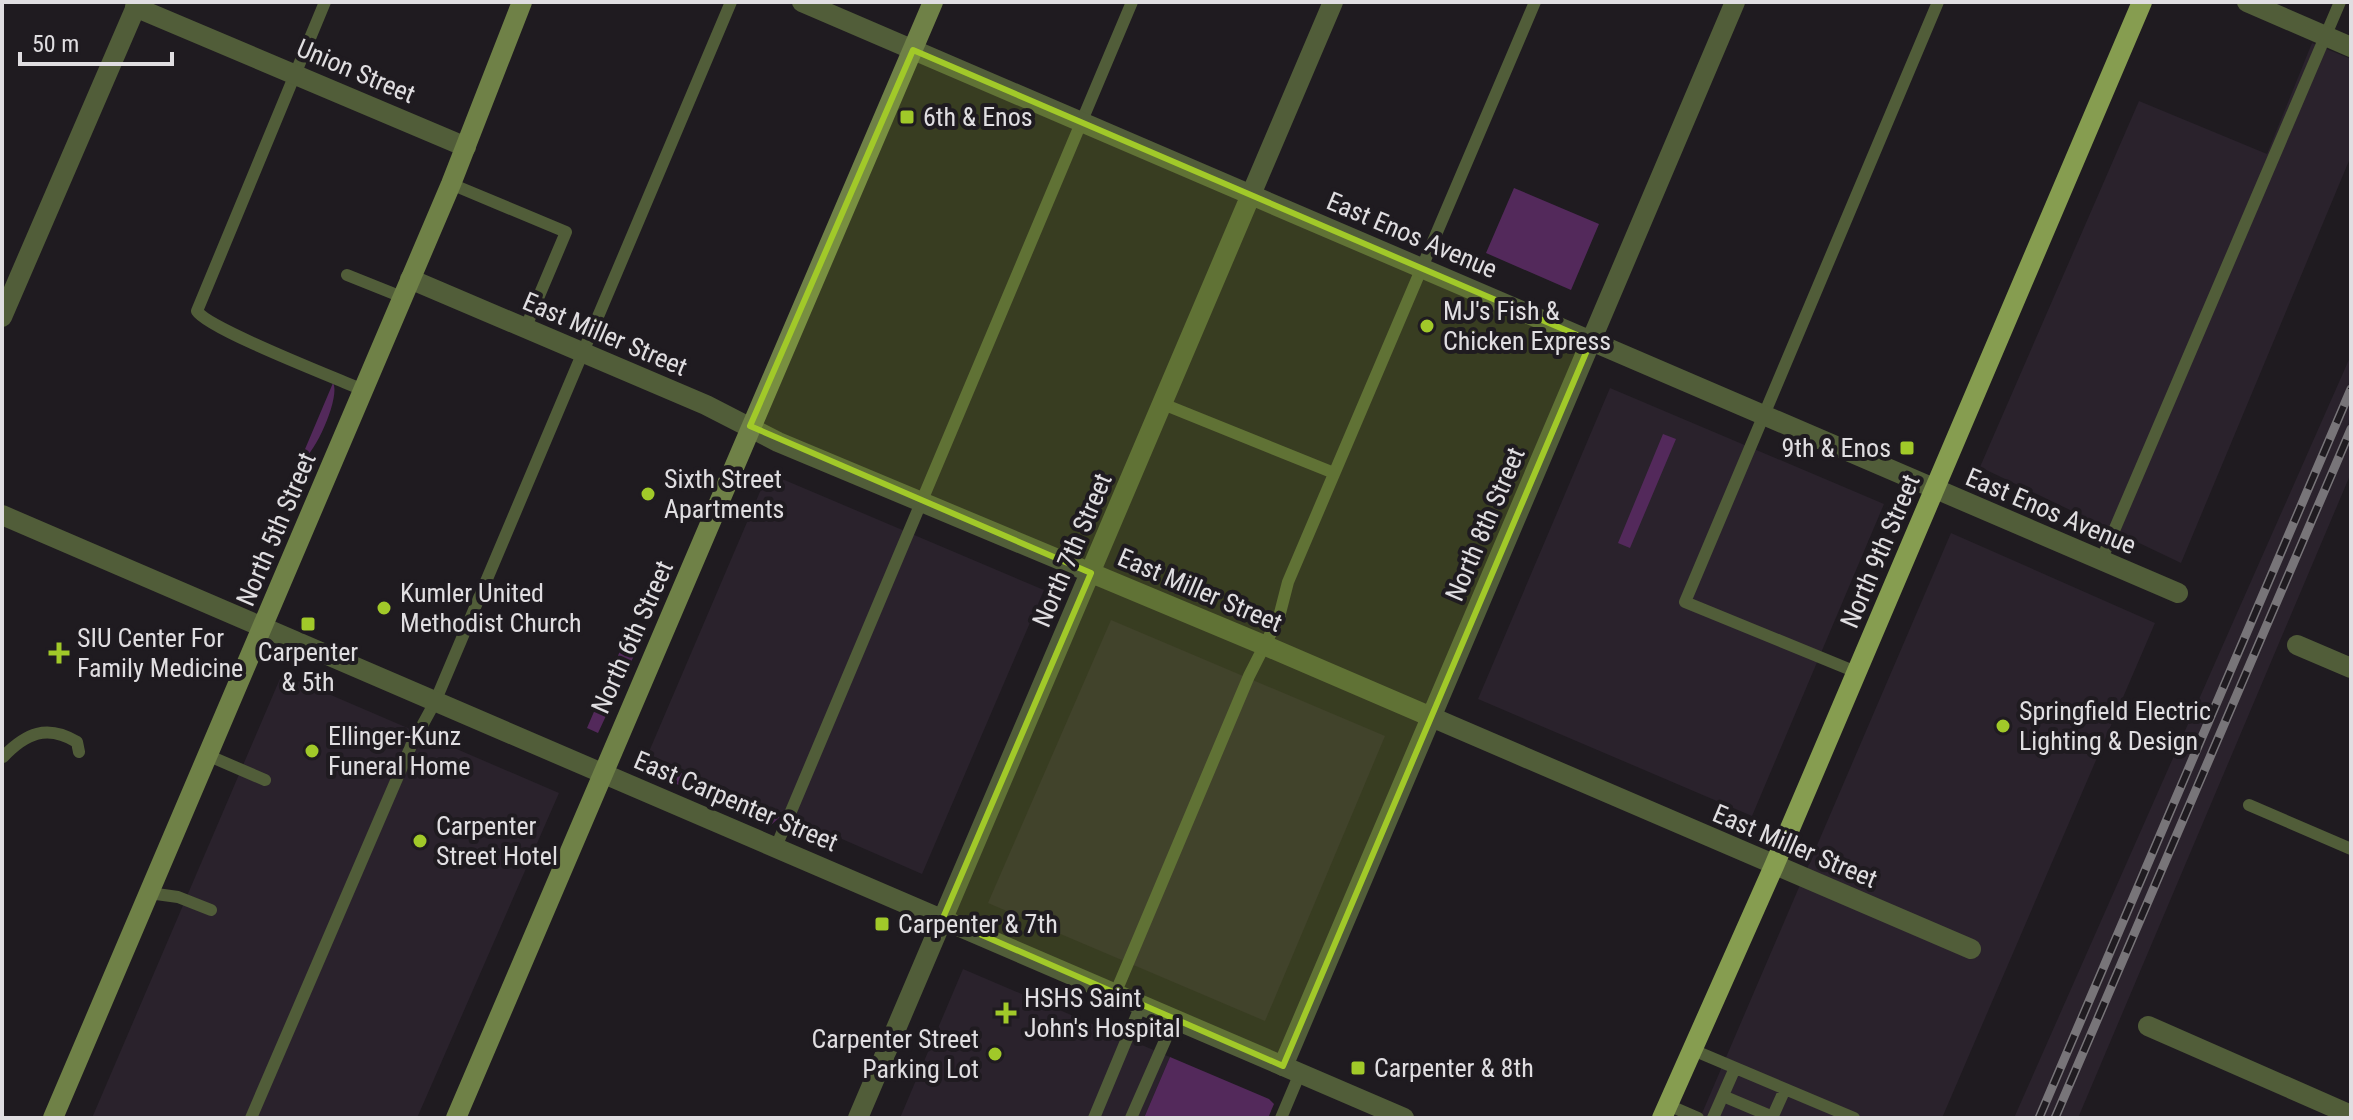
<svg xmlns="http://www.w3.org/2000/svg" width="2353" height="1120" viewBox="0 0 2353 1120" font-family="'Roboto Condensed',sans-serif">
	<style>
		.built { fill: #2a222c }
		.green { fill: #53295b }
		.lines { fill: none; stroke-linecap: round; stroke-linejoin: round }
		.service { stroke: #515d39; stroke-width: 12 }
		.minor { stroke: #515d39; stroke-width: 20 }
		.tertiary { stroke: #515d39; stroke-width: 20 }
		.secondary { stroke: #6f8147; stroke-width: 20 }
		.primary { stroke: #869d50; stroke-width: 20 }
		.rail-casing { stroke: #787579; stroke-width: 9 }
		.rail { stroke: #1f1b20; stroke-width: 6; stroke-dasharray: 18; stroke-linecap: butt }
		.marked { fill: #a1c929; fill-opacity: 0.2; stroke: #a1c929; stroke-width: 6; stroke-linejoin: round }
		.poi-dot { fill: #a1c929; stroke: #1f1b20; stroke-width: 3 }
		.labels { text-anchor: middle; stroke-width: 8; stroke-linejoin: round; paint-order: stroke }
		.street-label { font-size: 26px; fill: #e0dee1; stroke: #1f1b20 }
		.poi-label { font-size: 26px; fill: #e0dee1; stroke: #1f1b20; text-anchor: start }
	</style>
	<rect width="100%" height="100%" fill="#1f1b20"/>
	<path class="built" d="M2312 43 2351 59V156L2181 563 1980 467 2139 101 2267 154Z
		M2351 355V473L2078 1118H2014Z
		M1610 388 1884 504 1752 816 1478 699Z
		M768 473 1044 590 922 874 648 754Z
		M1951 533 2155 623 1942 1118H1700Z
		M1111 620 1385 736 1265 1021 988 903Z
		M282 674 559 793 417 1118H92Z
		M963 969 1170 1057 1144 1118H900Z"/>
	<path class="green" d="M1514 188 1599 224 1571 290 1486 253Z
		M333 383C341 396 314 458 300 461Z
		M1663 434 1676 439 1630 548 1618 543Z
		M626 637 638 647 598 733 587 728Z
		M647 758 780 817 771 825 642 769Z
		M1170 1057 1269 1099 1274 1104 1268 1118H1144Z"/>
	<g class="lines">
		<path class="service" d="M325 2 197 311C208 329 336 378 363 390
			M451 184 566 232 525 329
			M347 275 402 297
			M1163 404 1334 473
			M2101 561 2340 2
			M1856 672 1685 602 1938 2
			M207 755 265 780
			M3 757C26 733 47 724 77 742L79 752
			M2249 805 2351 849
			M776 847 1132 2
			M149 893 178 897 211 910
			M1115 994 1249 676 1279 617 1288 582 1535 2
			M1693 1050 1854 1118
			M1723 1096 1773 1117
			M1668 1105 1698 1118
			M251 1118 411 746 435 702 731 2
			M1094 1118 1141 1005
			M1131 1118 1174 1020
			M1281 1118 1300 1073
			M1713 1118 1735 1068
			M1772 1118 1785 1089"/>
		<path class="minor" d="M802 2 2178 593
			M2247 2 2351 47
			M135 7 466 147
			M410 279 706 405 778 442 1266 646 1971 949
			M2 317 138 2
			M2297 645 2351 668
			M2148 1026 2351 1115
			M1283 1066 1735 2
			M858 1118 1333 2"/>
		<path class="tertiary" d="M2 515 1404 1118"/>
		<path class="secondary" d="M53 1118 451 184 522 2
			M456 1118 933 2"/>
		<path class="primary" d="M1662 1118 1774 866 2142 2"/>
		<g class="rail-casing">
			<path id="rail" d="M2039 1118 2351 389
				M2055 1118 2351 429"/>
		</g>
		<use href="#rail" class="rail"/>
	</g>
	<path class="marked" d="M913 50 1591 341 1283 1066 943 918 1091 573 750 426Z"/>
	<g class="poi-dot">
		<rect x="899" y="109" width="16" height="16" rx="4"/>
		<circle cx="1427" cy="326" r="8"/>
		<rect x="1899" y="440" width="16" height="16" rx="4"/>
		<circle cx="648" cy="494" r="8"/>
		<circle cx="384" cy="608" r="8"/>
		<rect x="300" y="616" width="16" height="16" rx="4"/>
		<path d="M55 641h8v8h8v8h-8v8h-8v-8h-8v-8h8z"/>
		<circle cx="2003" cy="726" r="8"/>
		<circle cx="312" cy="751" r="8"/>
		<circle cx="420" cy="841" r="8"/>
		<rect x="874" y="916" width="16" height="16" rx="4"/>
		<path d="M1002 1001h8v8h8v8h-8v8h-8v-8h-8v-8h8z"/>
		<circle cx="995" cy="1054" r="8"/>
		<rect x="1350" y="1060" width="16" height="16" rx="4"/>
	</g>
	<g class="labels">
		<g class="street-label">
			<text transform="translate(356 71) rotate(23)" y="9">Union Street</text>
			<text transform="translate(1412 235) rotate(23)" y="9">East Enos Avenue</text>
			<text transform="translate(605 334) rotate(23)" y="9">East Miller Street</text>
			<text transform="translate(2051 511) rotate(23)" y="9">East Enos Avenue</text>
			<text transform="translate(1485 524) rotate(-67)" y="9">North 8th Street</text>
			<text transform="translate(276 529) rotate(-67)" y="9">North 5th Street</text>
			<text transform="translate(1072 550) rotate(-67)" y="9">North 7th Street</text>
			<text transform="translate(1880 551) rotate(-67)" y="9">North 9th Street</text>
			<text transform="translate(1200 590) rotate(23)" y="9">East Miller Street</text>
			<text transform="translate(632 637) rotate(-66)" y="9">North 6th Street</text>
			<text transform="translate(736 801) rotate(23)" y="9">East Carpenter Street</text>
			<text transform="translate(1795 846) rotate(23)" y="9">East Miller Street</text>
		</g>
		<g class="poi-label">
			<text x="923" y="126">6th &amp; Enos</text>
			<text x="1443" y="320">MJ's Fish &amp;<tspan x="1443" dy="30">Chicken Express</tspan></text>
			<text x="1891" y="457" text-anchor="end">9th &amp; Enos</text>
			<text x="664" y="488">Sixth Street<tspan x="664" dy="30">Apartments</tspan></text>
			<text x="400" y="602">Kumler United<tspan x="400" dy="30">Methodist Church</tspan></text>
			<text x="77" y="647">SIU Center For<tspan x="77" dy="30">Family Medicine</tspan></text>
			<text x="308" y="661" text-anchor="middle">Carpenter<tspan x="308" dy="30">&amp; 5th</tspan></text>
			<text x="2019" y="720">Springfield Electric<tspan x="2019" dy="30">Lighting &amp; Design</tspan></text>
			<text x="328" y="745">Ellinger-Kunz<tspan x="328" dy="30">Funeral Home</tspan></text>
			<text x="436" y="835">Carpenter<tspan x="436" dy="30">Street Hotel</tspan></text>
			<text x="898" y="933">Carpenter &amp; 7th</text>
			<text x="1024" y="1007">HSHS Saint<tspan x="1024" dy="30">John's Hospital</tspan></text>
			<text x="979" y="1048" text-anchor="end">Carpenter Street<tspan x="979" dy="30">Parking Lot</tspan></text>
			<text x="1374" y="1077">Carpenter &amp; 8th</text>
		</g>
	</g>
	<rect width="2353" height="1120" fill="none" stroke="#e0dee1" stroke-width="8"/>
	<path d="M20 52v12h152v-12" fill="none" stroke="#e0dee1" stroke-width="4"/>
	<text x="32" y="52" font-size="24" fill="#e0dee1" stroke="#1f1b20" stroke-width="6" paint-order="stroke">50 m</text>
</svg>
